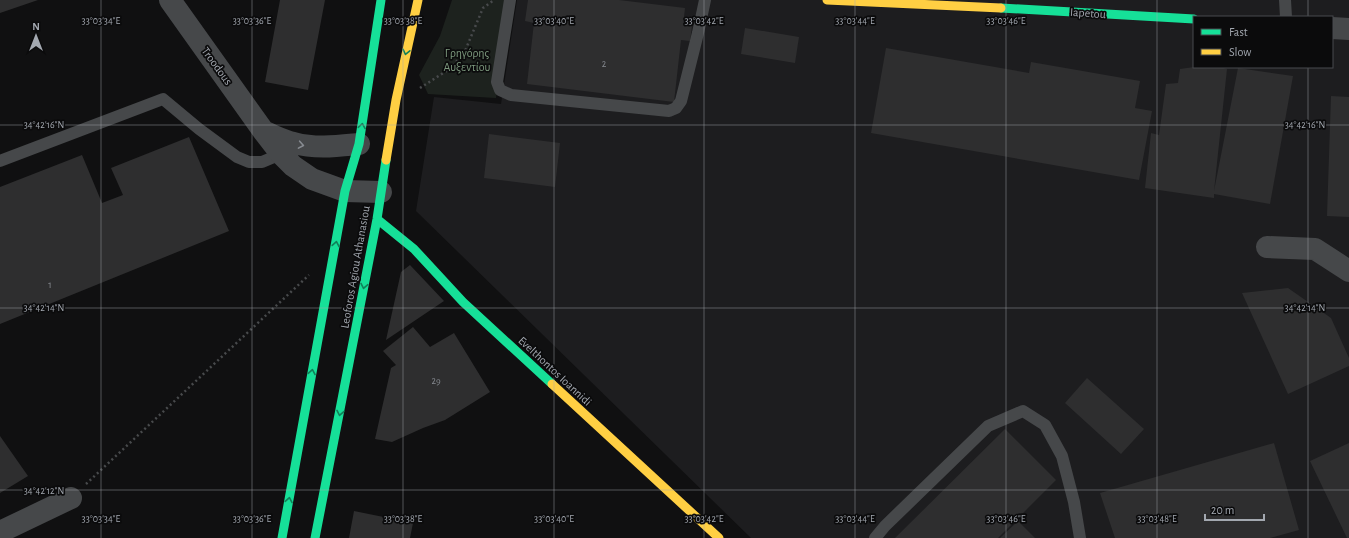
<svg xmlns="http://www.w3.org/2000/svg" width="1349" height="538" viewBox="0 0 1349 538" font-family="'Alegreya Sans',sans-serif">
	<style>
		.built { fill: #1d1d1f; fill-rule: evenodd }
		.green { fill: #1d221e }
		.building { fill: #2e2e2f }
		.lines { fill: none; stroke-linecap: round; stroke-linejoin: round }
		.path { stroke: #484a4c; stroke-width: 2.5; stroke-dasharray: 2 3; stroke-linecap: butt }
		.lane { stroke: #46484a; stroke-width: 12 }
		.street { stroke: #46484a; stroke-width: 22 }
		.fast { stroke: #16e098; stroke-width: 9 }
		.slow { stroke: #ffcf43; stroke-width: 9 }
		.oneway { stroke: #118059 }
		.oneway2 { stroke: #878b91 }
		.ticks { fill: none; stroke: #a3a8b0; stroke-width: 1; stroke-opacity: 0.45 }
		.labels { text-anchor: middle; stroke-width: 3.5; stroke-linejoin: round; paint-order: stroke }
		.number-label { font-size: 10px; fill: #868a90 }
		.street-label { font-size: 12px; fill: #a3a8b0; stroke: #0b0b0c }
		.park-label { font-size: 12px; fill: #7d997e; stroke: #0b0b0c }
		.ticks-label { font-size: 10px; text-anchor: middle; fill: #a3a8b0; stroke: #0b0b0c; stroke-width: 3.5; stroke-linejoin: round; paint-order: stroke }
	</style>
	<rect width="100%" height="100%" fill="#101011"/>
	<path class="built" d="M517 0H1349V538H751L416 211 434 97 501 104ZM1194 17H1332V67H1194Z"/>
	<path class="green" d="M452 0H513L496 98 428 94 419 75 440 36Z"/>
	<path class="building" d="M0 0H38L0 13Z
		M280 0H325L308 90 265 82Z
		M528 0H619L685 8 684 17 693 18 690 41 681 40 674 102 527 84 534 23 525 21Z
		M745 28 799 37 795 63 741 54Z
		M886 48 1029 73 1031 62 1140 81 1135 108 1152 111 1139 180 871 133Z
		M1194 67H1220L1227 69 1214 191 1238 68 1293 76 1270 204 1214 194V198L1145 188 1151 133 1159 135 1166 84 1178 83 1180 69Z
		M1331 96 1349 97V217L1327 216Z
		M489 134 560 143 555 187 484 178Z
		M189 137 229 231 0 324V187L82 155 102 203 123 195 111 168Z
		M410 265 444 301 386 340 401 272Z
		M1288 288 1331 318 1349 358V366L1288 394 1242 293Z
		M413 327 430 347 454 333 490 392 445 420 423 428 392 442 375 439 391 368 396 365 383 351Z
		M1087 378 1144 429 1121 454 1065 403Z
		M1005 429 1056 480 998 538H895Z
		M0 436 28 476 0 493Z
		M1274 443 1299 530 1270 538H1115L1100 493Z
		M1349 443V538H1347L1310 461Z
		M354 511 413 523 410 538H349Z
		M1018 521 1035 538H1000Z"/>
	<g class="lines">
		<path class="path" d="M420 88 451 68 465 51 483 8 494 0
			M86 484 309 275"/>
		<path class="lane" d="M510 0 497 82 500 90 511 95 669 111 676 108 681 101 698 33 705 0
			M1285 0 1286 17
			M0 161 163 99 199 129 237 157 249 162H262L281 154
			M875 538 885 526 988 426 1023 411 1045 425 1062 456 1074 502 1080 538"/>
		<path class="street" d="M170 0 264 132 281 154 293 166 312 179 345 191 381 192
			M1332 28 1349 29
			M265 132C275 136 284 141 294 143 316 149 338 146 359 144
			M1267 247 1315 249 1349 271
			M0 532 71 498"/>
		<path class="fast" d="M1001 8 1194 19
			M377 219 414 249 463 302 552 384
			M282 538 345 191 359 144 381 0
			M315 538 377 219 386 160"/>
		<path class="slow" d="M827 0 1001 8
			M386 160 396 100 418 0
			M552 384 719 538"/>
	</g>
	<defs><path id="oneway-chevron" d="M-2-3.5L2.5 0L-2 3.5" fill="none" stroke-width="1.6" stroke-linecap="round" stroke-linejoin="round"/></defs>
	<g class="oneway">
		<use href="#oneway-chevron" transform="translate(406 52) rotate(103)"/>
		<use href="#oneway-chevron" transform="translate(362 126) rotate(-81)"/>
		<use href="#oneway-chevron" transform="translate(336 244) rotate(-80)"/>
		<use href="#oneway-chevron" transform="translate(364 286) rotate(101)"/>
		<use href="#oneway-chevron" transform="translate(312 372) rotate(-80)"/>
		<use href="#oneway-chevron" transform="translate(340 413) rotate(101)"/>
		<use href="#oneway-chevron" transform="translate(289 500) rotate(-80)"/>
	</g>
	<use class="oneway2" href="#oneway-chevron" transform="translate(301 145) rotate(10)"/>
	<path class="ticks" d="M101 0V538M252 0V538M403 0V538M554 0V538M704 0V538M855 0V538M1006 0V538M1157 0V538M1308 0V17M1308 67V538M0 125H1349M0 308H1349M0 490H1349"/>
	<g class="labels">
		<g class="number-label">
			<text x="604" y="67">2</text>
			<text x="50" y="288">1</text>
			<text x="436" y="384">29</text>
		</g>
		<g class="street-label">
			<text transform="translate(1088 13) rotate(4)" y="4">Iapetou</text>
			<text transform="translate(217 66) rotate(54)" y="4">Troodous</text>
			<text transform="translate(355 267) rotate(-80)" y="4">Leoforos Agiou Athanasiou</text>
			<text transform="translate(555 371) rotate(43)" y="4">Evelthontos Ioannidi</text>
		</g>
		<g class="park-label">
			<text x="467" y="57">Γρηγόρης<tspan x="467" dy="14">Αυξεντίου</tspan></text>
		</g>
	</g>
	<g class="ticks-label">
		<text x="101" y="24">33°03'34"E</text>
		<text x="252" y="24">33°03'36"E</text>
		<text x="403" y="24">33°03'38"E</text>
		<text x="554" y="24">33°03'40"E</text>
		<text x="704" y="24">33°03'42"E</text>
		<text x="855" y="24">33°03'44"E</text>
		<text x="1006" y="24">33°03'46"E</text>
		<text x="44" y="128">34°42'16"N</text>
		<text x="1305" y="128">34°42'16"N</text>
		<text x="44" y="311">34°42'14"N</text>
		<text x="1305" y="311">34°42'14"N</text>
		<text x="44" y="494">34°42'12"N</text>
		<text x="101" y="522">33°03'34"E</text>
		<text x="252" y="522">33°03'36"E</text>
		<text x="403" y="522">33°03'38"E</text>
		<text x="554" y="522">33°03'40"E</text>
		<text x="704" y="522">33°03'42"E</text>
		<text x="855" y="522">33°03'44"E</text>
		<text x="1006" y="522">33°03'46"E</text>
		<text x="1157" y="522">33°03'48"E</text>
	</g>
	<rect x="1193" y="16" width="140" height="52" fill="#0b0b0c" stroke="#484a4e"/>
	<rect x="1201" y="29" width="20" height="6" fill="#16e098" stroke="#484a4e"/>
	<text x="1229" y="36" font-size="12" fill="#a3a8b0">Fast</text>
	<rect x="1201" y="49" width="20" height="6" fill="#ffcf43" stroke="#484a4e"/>
	<text x="1229" y="56" font-size="12" fill="#a3a8b0">Slow</text>
	<g transform="translate(36 36)" stroke="#0b0b0c" stroke-width="3" paint-order="stroke">
	<path d="M0-3L7 15L0 10L-7 15Z" fill="#a3a8b0"/>
	<text y="-6" font-size="11" font-weight="bold" text-anchor="middle" fill="#a3a8b0">N</text>
	</g>
	<path d="M1205 514v6h59v-6" fill="none" stroke="#a3a8b0" stroke-width="2"/>
	<text x="1211" y="514" font-size="12" fill="#a3a8b0" stroke="#0b0b0c" stroke-width="3" paint-order="stroke">20 m</text>
</svg>
